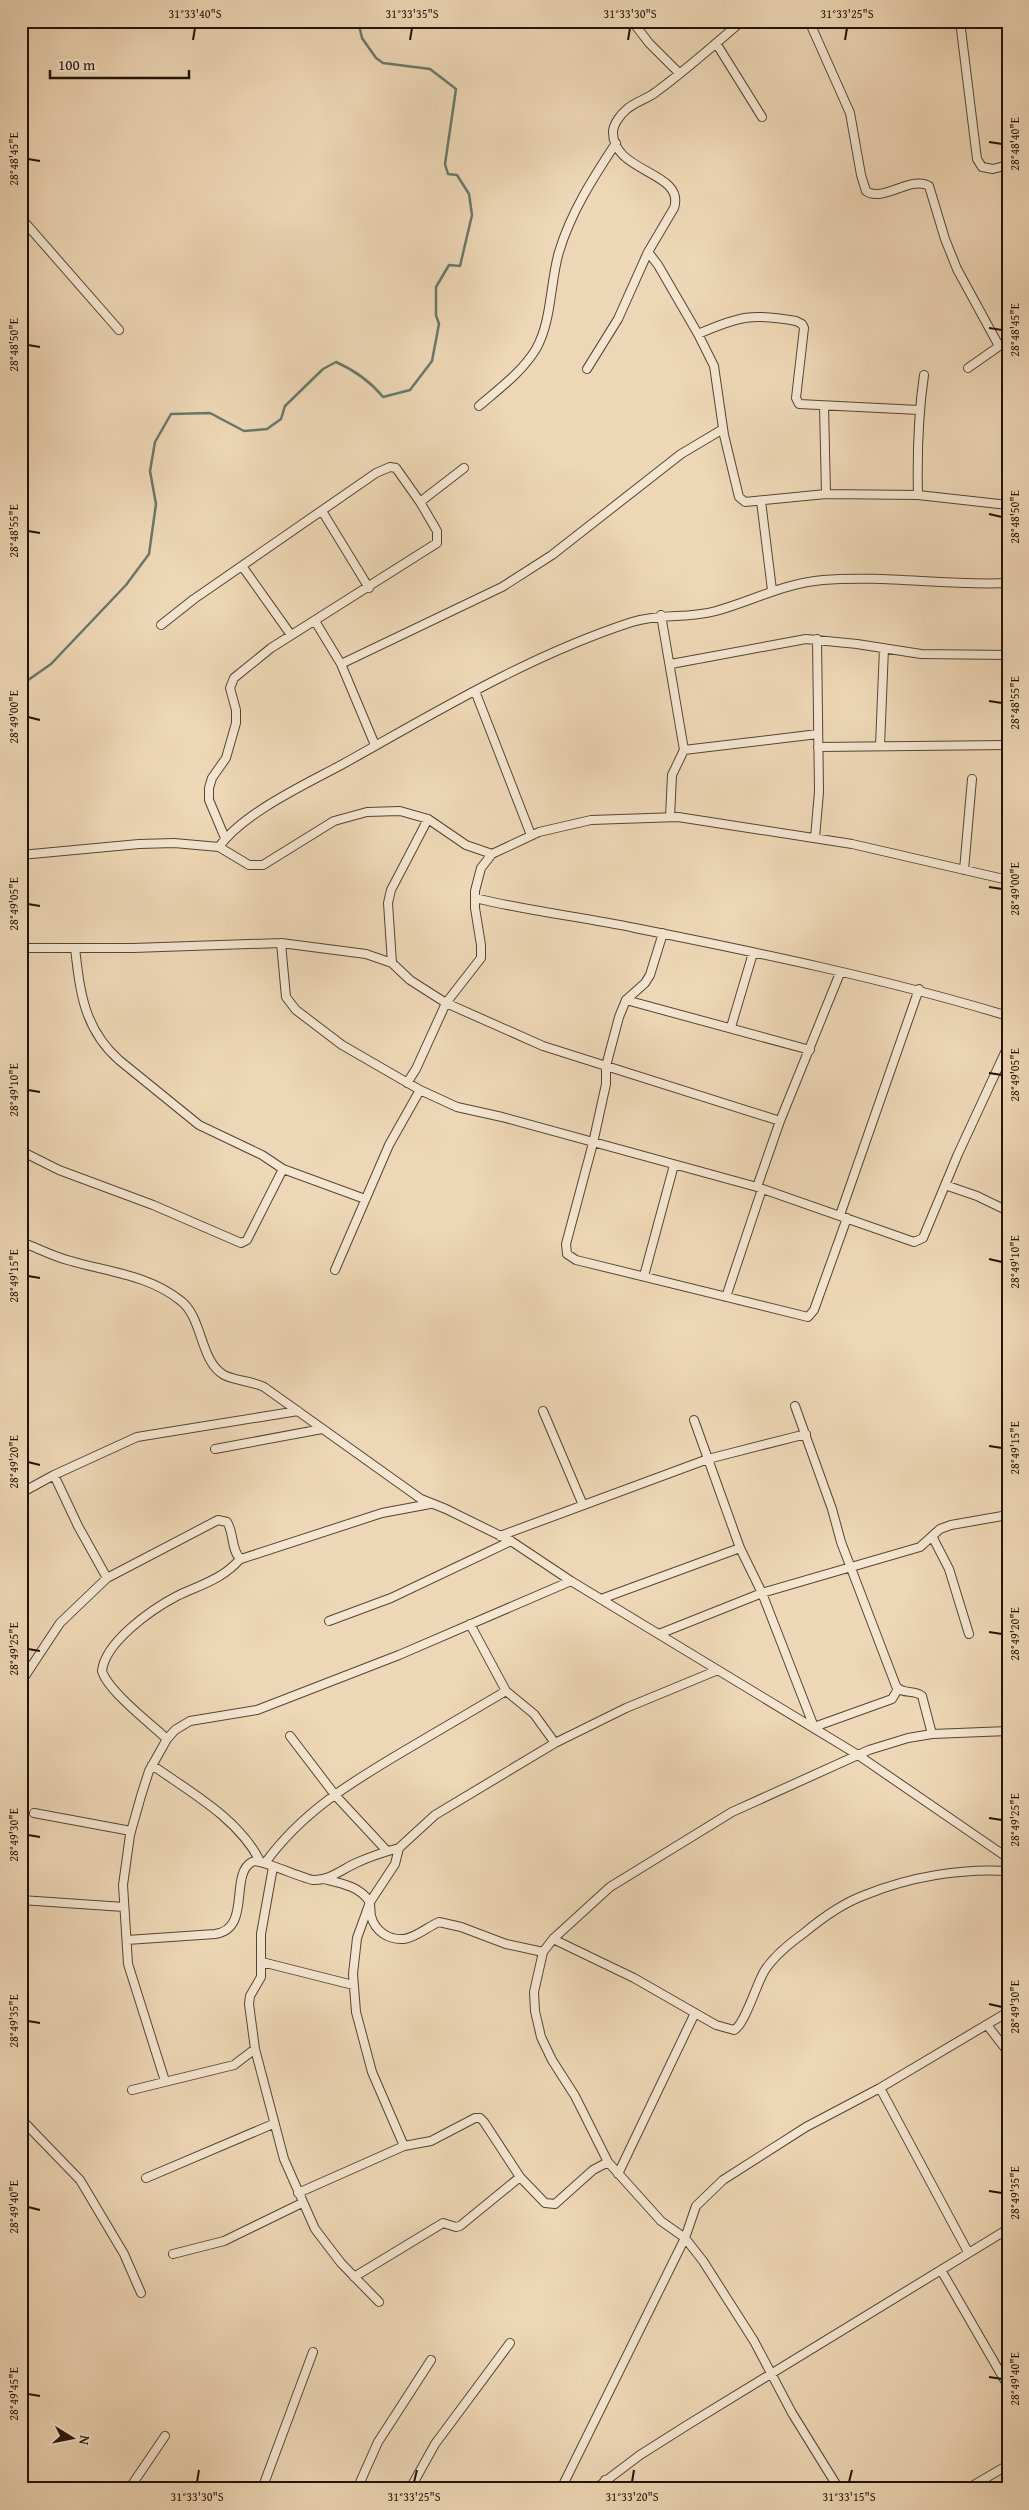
<svg xmlns="http://www.w3.org/2000/svg" width="1029" height="2510" viewBox="0 0 1029 2510" font-family="'Gentium Book Plus',serif">
	<style>
		.lines { fill: none; stroke-linecap: round; stroke-linejoin: round }
		.stream { stroke: #69786a; stroke-width: 2.5 }
		.street-casing { stroke: #554532; stroke-width: 10 }
		.street { stroke: #f4e5d0; stroke-width: 8 }
		.ticks { fill: none; stroke: #221406; stroke-width: 2 }
		.neatline { fill: none; stroke: #221406; stroke-width: 2 }
		.ticks-label { font-size: 12px; text-anchor: middle; fill: #221406 }
	</style>
	<rect width="100%" height="100%" fill="#eed7b6"/>
	<filter id="stains"><feTurbulence type="fractalNoise" baseFrequency=".004" numOctaves="4"/><feColorMatrix values="0 0 0 0 .2 0 0 0 0 .09 0 0 0 0 .02 0 0 0 .5 -.17"/></filter>
	<radialGradient id="worn" r=".72"><stop offset=".6" stop-color="#630" stop-opacity="0"/><stop offset="1" stop-color="#630" stop-opacity=".3"/></radialGradient>
	<g class="lines">
		<path class="stream" d="M21 685 51 664 126 585 149 554 156 504 150 471 155 442 171 414 210 413 244 431 267 429 281 419 285 406 323 369 336 362C356 371 370 381 383 397L410 390 432 361 439 324 436 315V287L449 265 460 266 472 215 469 194 457 175 448 174 445 164 456 89 430 69 383 63 376 58 362 38 358 21"/>
		<g class="street-casing">
			<path id="street" d="M632 21 649 43 679 73
				M742 21C714 45 686 70 656 92 647 99 635 102 627 109 621 114 614 123 613 131 611 173 686 171 674 208L648 252 658 265 698 334 714 366 724 435 739 497 745 502 826 494 918 495 1008 505
				M809 21 850 113 861 175 866 191C882 203 912 175 929 186L945 239 957 269 999 346
				M960 21 977 159 982 167 993 169 1008 165
				M716 43 762 117
				M21 218 119 330
				M698 334C740 316 752 313 796 321L802 324 804 328 796 398 799 404 919 410
				M968 368 1008 340
				M587 369 618 319 648 252
				M479 406C500 388 522 372 536 349 552 321 550 282 559 252 571 212 593 178 616 143
				M824 406 826 494
				M918 495C917 455 918 416 924 375
				M761 501 772 590
				M322 511 369 588
				M242 566 291 635
				M661 615 684 750
				M315 621 341 664 375 745
				M161 625 194 599 376 473 390 467 396 468 420 502
				M341 664 502 587 552 555 681 454 723 429
				M671 664 806 639 857 644 921 654 1008 655
				M475 691 531 835
				M880 746 884 648
				M818 747 1008 745
				M670 817 672 775 684 750 818 734
				M225 838 209 800V788L212 778 226 758 236 723V710L230 688 234 678 271 648 437 543V531L420 502 464 468
				M815 838 819 792 817 639
				M219 847C243 813 306 784 343 764 436 712 530 655 632 622 661 613 688 619 716 611 752 601 785 583 823 580 885 575 946 586 1008 583
				M21 855 139 844 174 843 219 847 249 865H263L334 821 367 812 400 811 428 819 466 845 492 854
				M964 870 972 779
				M475 898C528 911 582 917 635 928 760 953 886 979 1008 1016
				M663 933 650 975 645 983 626 1000 619 1017 606 1066V1084L593 1143 566 1244 567 1254 576 1260 808 1317 814 1310 847 1218
				M281 943 286 997 296 1010 342 1045 420 1090 457 1107 502 1117 757 1187 914 1242 923 1238 958 1154 1008 1046
				M21 948H133L281 943 366 954 392 963 410 980 446 1003 543 1046 780 1121
				M75 948C80 992 84 1029 119 1060L199 1125 262 1155 283 1169 365 1199
				M392 963 388 903 391 890 428 819
				M626 1000 810 1050
				M731 1027 753 953
				M407 1083 416 1069 446 1003 481 958V945L475 908V891L481 868 492 854 539 832 591 820 678 817 852 844 1008 880
				M21 1151 59 1170 153 1205 241 1243 247 1240 283 1169
				M945 1185 977 1196 1008 1211
				M757 1187 780 1121 840 973
				M840 1215 919 989
				M21 1242C38 1248 54 1257 71 1261 109 1272 149 1275 181 1301 203 1318 200 1362 224 1375 236 1381 252 1381 264 1387L421 1499 446 1509 511 1541 571 1581 858 1755 1008 1858
				M335 1270 389 1145 420 1090
				M644 1276 674 1165
				M726 1297 762 1189
				M795 1406 832 1509 841 1542 896 1686C902 1695 914 1689 922 1696L932 1734
				M543 1411 583 1505
				M694 1420 740 1548 762 1593 814 1727 892 1699 898 1689
				M215 1449 322 1429
				M54 1475 78 1526 107 1578
				M21 1493 54 1475 137 1437 298 1411
				M500 1536 708 1459 806 1434
				M932 1536 949 1569 969 1634
				M601 1599 740 1548
				M329 1621 391 1598 511 1541
				M470 1624 506 1691 534 1714 555 1743
				M659 1634 762 1593 920 1547 940 1529 951 1525 1008 1515
				M21 1682 60 1623 107 1578 218 1520 227 1522C234 1532 231 1552 241 1559L382 1513 430 1504
				M290 1736 335 1795 387 1851
				M167 1739C151 1724 108 1691 102 1671 105 1642 152 1609 177 1596 200 1585 223 1579 240 1559
				M152 1765C190 1792 238 1818 260 1861
				M34 1813 131 1831
				M265 1863C302 1812 350 1783 404 1751 438 1731 472 1711 506 1691
				M273 1867 261 1934V1977L250 1996 249 2004 255 2049 284 2159 315 2229 341 2263 379 2302
				M324 1879C340 1883 359 1886 369 1901 371 1905 370 1911 371 1916 375 1931 388 1940 404 1939 417 1937 427 1927 439 1922L461 1927 506 1944 543 1952
				M21 1900 124 1907
				M553 1939 634 1978 716 2025 734 2030C745 2025 757 1982 765 1970 775 1955 790 1943 804 1933 822 1918 843 1903 865 1895 909 1877 961 1868 1008 1871
				M127 1940 215 1934C252 1929 229 1874 252 1862 259 1858 301 1878 313 1880 328 1881 343 1869 356 1863 369 1857 384 1852 399 1848
				M262 1962 353 1985
				M987 2025 1008 2052
				M165 2081 128 1964 123 1885 130 1835 141 1796 149 1771 167 1739 175 1730 190 1721 257 1710 399 1655 571 1581
				M880 2088 968 2252
				M132 2090 234 2065 255 2049
				M21 2119 80 2180 124 2254 141 2293
				M404 2146 372 2072 356 2012 353 1974 357 1938 370 1902 395 1864 399 1848 435 1815 555 1743 626 1708 718 1670
				M618 2174 695 2013
				M146 2178 273 2124
				M298 2193 404 2146 431 2141 475 2118H480L484 2122 520 2177 545 2203 555 2204 593 2170 608 2162
				M173 2254 224 2241 302 2203
				M941 2270 1008 2386
				M354 2277 443 2223 456 2227 460 2226 520 2177
				M605 2480 611 2489
				M129 2489 165 2436
				M262 2489 313 2352
				M357 2489 378 2442 431 2360
				M410 2489 435 2444 510 2343
				M561 2489 685 2238 696 2206 723 2180 806 2127 880 2088 1008 2012
				M595 2489 640 2455 689 2424 1008 2229
				M839 2489 792 2413 754 2341 703 2261 685 2238 661 2221 608 2162 575 2096 552 2060 541 2037 535 2011 534 1992 543 1952 553 1939 610 1887 732 1812 869 1750 908 1738 932 1734 1008 1731
				M967 2489 1008 2465"/>
		</g>
		<use href="#street" class="street"/>
	</g>
	<path class="ticks" d="M193 40 195 28M410 40 412 28M628 40 630 28M845 40 847 28M989 142 1002 144M28 159 40 161M989 328 1002 330M28 345 40 347M989 514 1002 517M28 531 40 533M989 701 1002 703M28 717 40 720M989 887 1002 889M28 904 40 906M989 1073 1002 1075M28 1090 40 1092M989 1259 1002 1262M28 1276 40 1278M989 1446 1002 1448M28 1462 40 1465M989 1632 1002 1634M28 1649 40 1651M989 1818 1002 1820M28 1835 40 1837M989 2004 1002 2007M28 2021 40 2023M989 2191 1002 2193M28 2207 40 2210M989 2377 1002 2379M28 2394 40 2396M197 2482 199 2470M414 2482 417 2470M632 2482 634 2470M849 2482 852 2470"/>
	<rect width="1029" height="2510" fill="none" stroke="#eed7b6" stroke-width="55"/>
	<g transform="translate(72 2438) rotate(100)" stroke="#f4e5d0" stroke-width="4" paint-order="stroke">
	<path d="M0-4L9 19L0 12L-9 19Z" fill="#221406"/>
	<text y="-8" font-size="14" font-weight="bold" text-anchor="middle" fill="#221406">N</text>
	</g>
	<path d="M50 70v8h139v-8" fill="none" stroke="#221406" stroke-width="2.5"/>
	<text x="58" y="70" font-size="15" fill="#221406" stroke="#f4e5d0" stroke-width="4" paint-order="stroke">100 m</text>
	<rect x="28" y="28" width="974" height="2454" class="neatline"/>
	<g class="ticks-label">
		<text x="195" y="18">31°33'40"S</text>
		<text x="412" y="18">31°33'35"S</text>
		<text x="630" y="18">31°33'30"S</text>
		<text x="847" y="18">31°33'25"S</text>
		<text transform="translate(1015 144) rotate(-90)" y="4">28°48'40"E</text>
		<text transform="translate(14 159) rotate(-90)" y="4">28°48'45"E</text>
		<text transform="translate(1015 330) rotate(-90)" y="4">28°48'45"E</text>
		<text transform="translate(14 345) rotate(-90)" y="4">28°48'50"E</text>
		<text transform="translate(1015 517) rotate(-90)" y="4">28°48'50"E</text>
		<text transform="translate(14 531) rotate(-90)" y="4">28°48'55"E</text>
		<text transform="translate(1015 703) rotate(-90)" y="4">28°48'55"E</text>
		<text transform="translate(14 717) rotate(-90)" y="4">28°49'00"E</text>
		<text transform="translate(1015 889) rotate(-90)" y="4">28°49'00"E</text>
		<text transform="translate(14 904) rotate(-90)" y="4">28°49'05"E</text>
		<text transform="translate(1015 1075) rotate(-90)" y="4">28°49'05"E</text>
		<text transform="translate(14 1090) rotate(-90)" y="4">28°49'10"E</text>
		<text transform="translate(1015 1262) rotate(-90)" y="4">28°49'10"E</text>
		<text transform="translate(14 1276) rotate(-90)" y="4">28°49'15"E</text>
		<text transform="translate(1015 1448) rotate(-90)" y="4">28°49'15"E</text>
		<text transform="translate(14 1462) rotate(-90)" y="4">28°49'20"E</text>
		<text transform="translate(1015 1634) rotate(-90)" y="4">28°49'20"E</text>
		<text transform="translate(14 1649) rotate(-90)" y="4">28°49'25"E</text>
		<text transform="translate(1015 1820) rotate(-90)" y="4">28°49'25"E</text>
		<text transform="translate(14 1835) rotate(-90)" y="4">28°49'30"E</text>
		<text transform="translate(1015 2007) rotate(-90)" y="4">28°49'30"E</text>
		<text transform="translate(14 2021) rotate(-90)" y="4">28°49'35"E</text>
		<text transform="translate(1015 2193) rotate(-90)" y="4">28°49'35"E</text>
		<text transform="translate(14 2207) rotate(-90)" y="4">28°49'40"E</text>
		<text transform="translate(1015 2379) rotate(-90)" y="4">28°49'40"E</text>
		<text transform="translate(14 2394) rotate(-90)" y="4">28°49'45"E</text>
		<text x="197" y="2501">31°33'30"S</text>
		<text x="414" y="2501">31°33'25"S</text>
		<text x="632" y="2501">31°33'20"S</text>
		<text x="849" y="2501">31°33'15"S</text>
	</g>
	<rect width="100%" height="100%" filter="url(#stains)"/>
	<rect width="100%" height="100%" fill="url(#worn)"/>
</svg>
